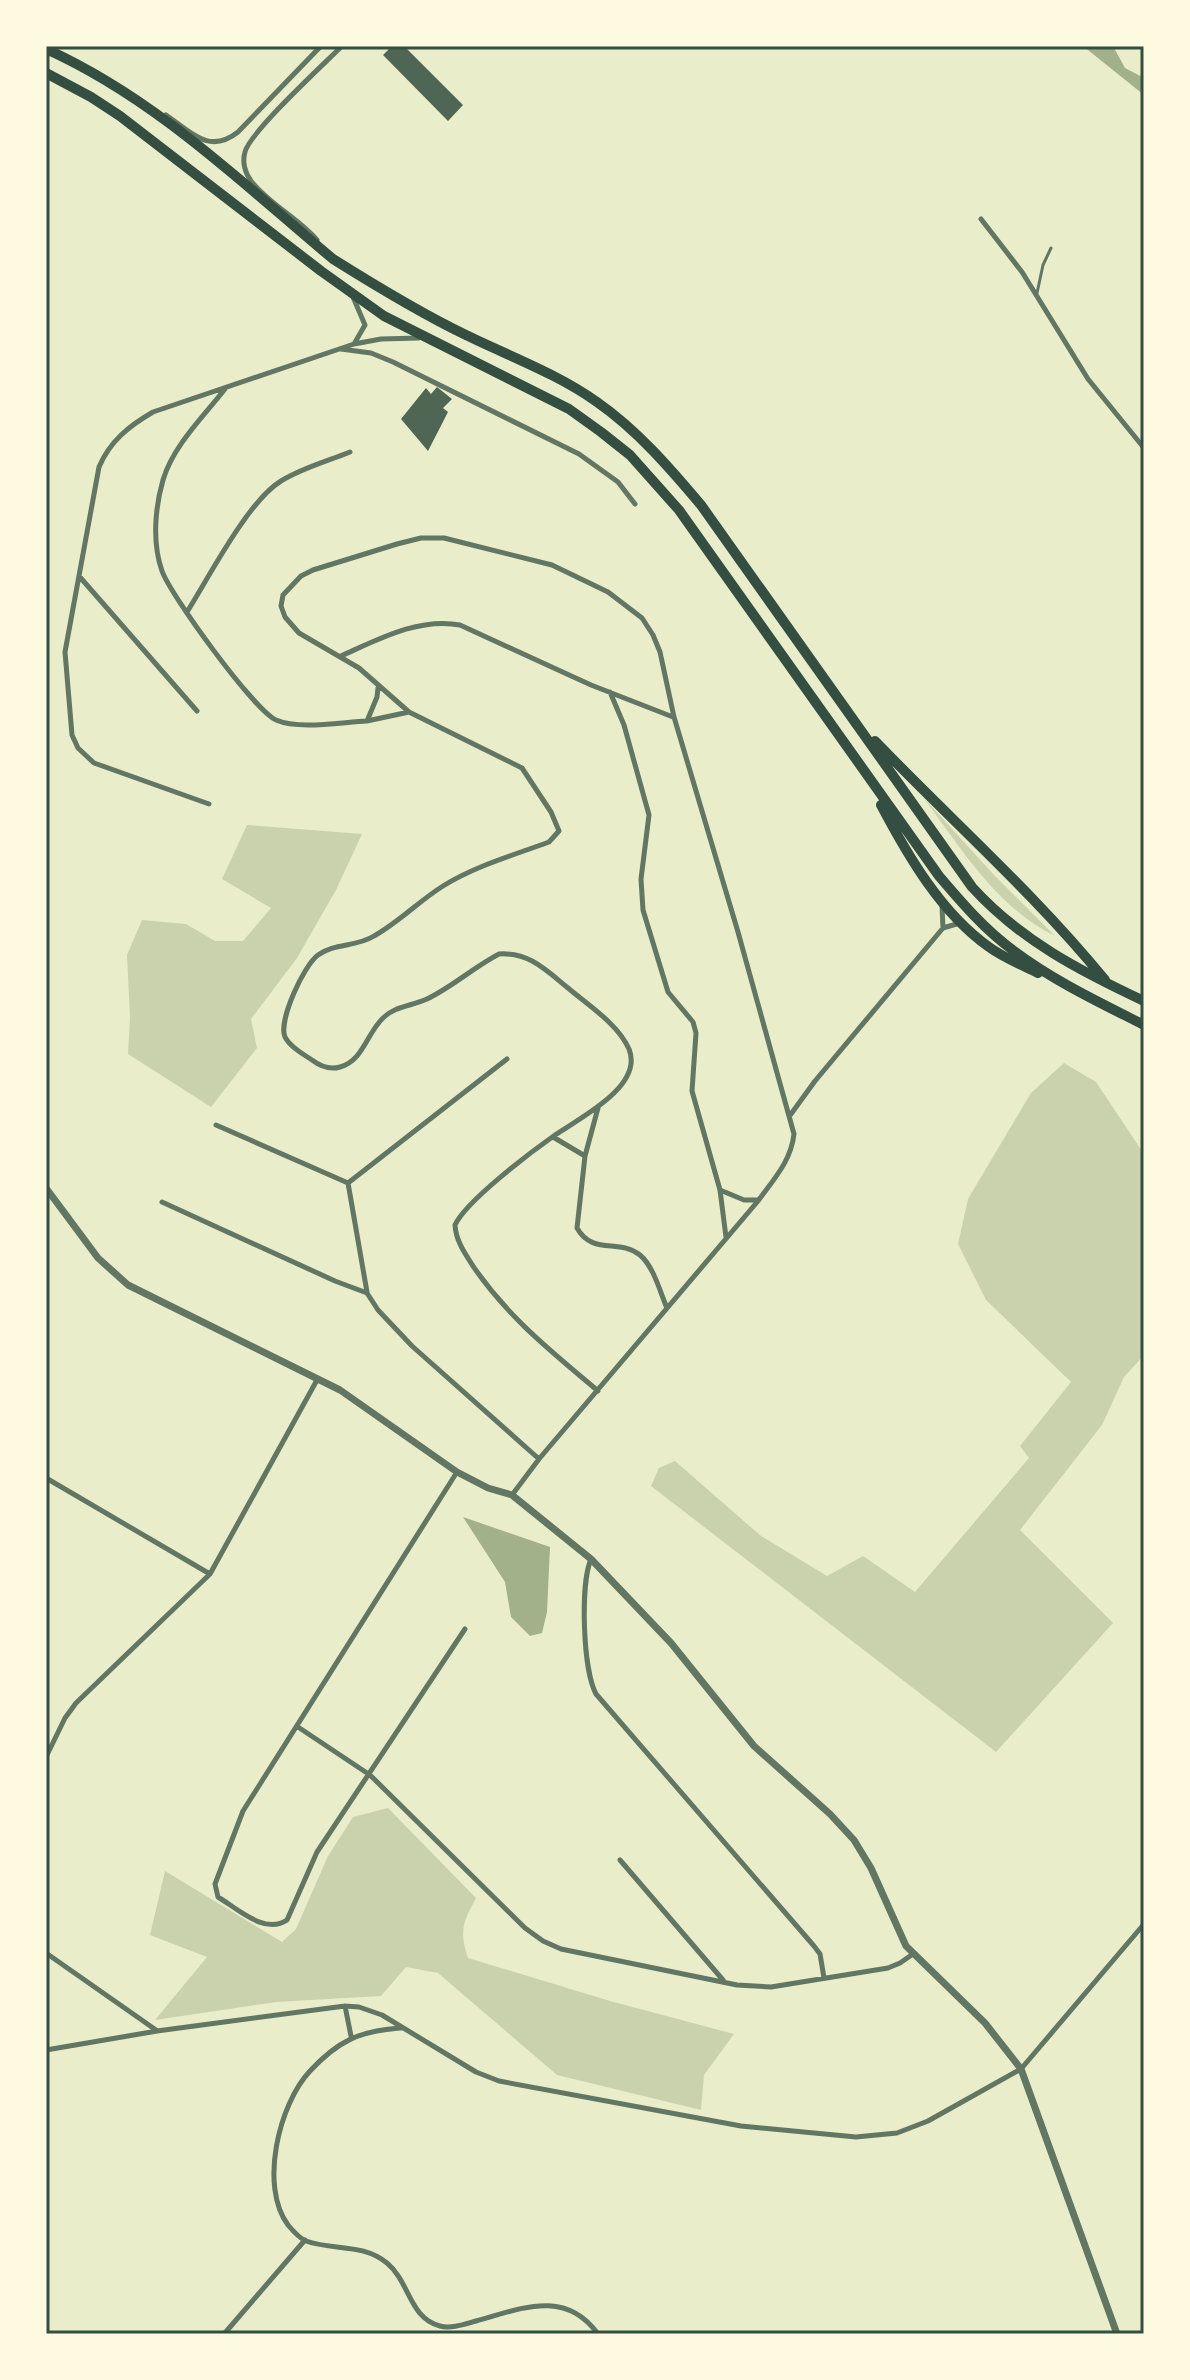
<svg xmlns="http://www.w3.org/2000/svg" width="1190" height="2380" viewBox="0 0 1190 2380" font-family="'Alegreya Sans',sans-serif">
	<style>
		.green { fill: #cad2ad }
		.water { fill: #a3b18a }
		.building { fill: #4f6655 }
		.lines { fill: none; stroke-linecap: round; stroke-linejoin: round }
		.service { stroke: #617663; stroke-width: 3 }
		.minor { stroke: #617663; stroke-width: 5 }
		.tertiary { stroke: #617663; stroke-width: 7 }
		.motorway { stroke: #344e41; stroke-width: 10 }
		.neatline { fill: none; stroke: #344e41; stroke-width: 3 }
	</style>
	<rect width="100%" height="100%" fill="#e9edc9"/>
	<path class="green" d="M923 797 994 875 1055 936C996 907 961 848 923 797Z
		M247 825 362 834 336 890 297 958 251 1019 257 1048 211 1107 128 1054 130 1018 127 955 142 920 186 924 215 941H243L271 908 222 879Z
		M1064 1063 1096 1082 1144 1154V1355L1124 1377 1102 1425 1020 1530 1113 1623 996 1752 651 1486 659 1468 675 1461 761 1536 827 1576 863 1556 915 1592 1029 1458 1020 1446 1071 1382 986 1300 958 1244 968 1199 1031 1093Z
		M388 1808 476 1898C463 1922 459 1931 468 1958L610 2001 734 2034 704 2075 701 2110 557 2075 438 1973 406 1967 381 1996 276 2002 155 2020 207 1957 150 1935 165 1871 282 1942 296 1929 328 1856 353 1817Z"/>
	<path class="water" d="M1083 46H1113L1125 68 1144 78V95Z
		M463 1517 550 1547 547 1612 542 1633 530 1636 511 1617 505 1582Z"/>
	<path class="building" d="M392 46H404L463 105 448 121 383 55Z
		M437 387 452 399 443 408 448 412 428 451 401 419 426 388 431 394Z"/>
	<g class="lines">
		<path class="service" d="M1037 293 1043 265 1051 248"/>
		<path class="minor" d="M166 115C191 132 209 155 238 132L321 46
			M981 219 1022 272 1088 379 1144 448
			M317 240C298 218 269 204 251 181 245 173 242 162 245 152 250 132 323 65 342 46
			M353 297 365 325 354 344
			M341 349 371 353 393 362 579 454 618 482 635 504
			M225 389C203 417 173 446 163 480 155 508 152 543 162 571 171 596 254 710 276 720 299 730 342 722 367 721
			M79 576 197 711
			M187 612C209 577 248 501 281 481 302 468 328 461 350 452
			M341 656C377 640 419 617 460 625L591 685 673 717
			M378 688 377 697 367 721 409 712
			M610 692 624 725 649 815 641 879 643 910 668 992 693 1022 696 1033 692 1091 720 1190
			M209 804 94 763 78 748 72 735 65 652 99 467C110 441 129 426 153 412L354 344 381 339 419 338
			M942 906 943 928
			M791 1114 815 1081 943 928 960 923
			M216 1125 348 1183
			M553 1137 585 1156 598 1108
			M585 1156 577 1228C593 1256 619 1238 640 1255 654 1267 660 1292 667 1308
			M348 1183 507 1059
			M348 1183 367 1292
			M162 1202 335 1281 367 1293 378 1310 412 1346 539 1459
			M726 1237 720 1190 744 1200H757
			M457 1472 243 1811 215 1884 218 1897C238 1909 265 1935 287 1920L317 1852 465 1629
			M46 1478 210 1574
			M512 1495 539 1459 758 1201C774 1179 791 1161 794 1134L738 932 674 717 660 652 653 635 642 618 608 592 552 565 444 538H421L397 544 313 570 301 576 283 595 281 606 285 617 299 633 359 668 409 712 522 768 551 812 559 831 549 842C514 855 475 866 443 886 419 901 399 922 374 936 357 947 334 943 318 955 304 965 278 1021 285 1037 290 1047 303 1054 312 1060 320 1066 330 1070 340 1067 363 1061 367 1033 383 1018 395 1006 412 1006 427 999 452 987 474 967 499 954 529 952 546 970 568 988 588 1005 618 1024 629 1049 644 1086 580 1118 555 1135 531 1152 466 1201 455 1225 456 1242 466 1255 475 1269 511 1320 551 1351 598 1391
			M591 1559C580 1585 583 1670 596 1694L814 1946 820 1954 824 1978
			M298 1727 370 1775 525 1928 543 1941 561 1949 737 1985 771 1987 888 1968 900 1963 913 1954
			M46 1757 65 1718 76 1703 210 1574 317 1380
			M620 1860 723 1980
			M46 1953 156 2030
			M345 2006 351 2036
			M400 2028C359 2031 338 2041 310 2071 279 2104 259 2186 288 2225 293 2231 299 2238 306 2241 335 2251 362 2243 387 2263 410 2282 409 2318 440 2326 451 2329 465 2324 476 2321 520 2309 565 2288 598 2334
			M46 2050 157 2031 345 2006 359 2007 382 2015 476 2072 499 2081 741 2126 856 2137 897 2133 928 2121 1021 2069 1144 1924
			M224 2334 305 2240"/>
		<path class="tertiary" d="M46 1188 98 1258 128 1285 340 1390 457 1472 488 1488 512 1495 591 1559 671 1643 754 1746 830 1814 854 1840 871 1868 906 1946 985 2023 1021 2069 1117 2334"/>
		<path class="motorway" d="M46 49C155 98 242 183 333 259 376 286 420 313 466 335 509 356 558 374 597 402 637 430 669 467 701 505L972 887C1020 940 1080 971 1144 1001
			M46 73 91 97 120 116 321 271 384 316 569 409 601 432 630 455 679 510 939 876C962 903 985 930 1014 951 1054 981 1099 1002 1144 1025
			M875 741C952 821 1035 894 1105 980
			M881 805C908 856 941 913 989 947 1004 958 1022 965 1038 973"/>
	</g>
	<rect width="1190" height="2380" fill="none" stroke="#fefae0" stroke-width="96"/>
	<rect x="48" y="48" width="1094" height="2284" class="neatline"/>
</svg>
